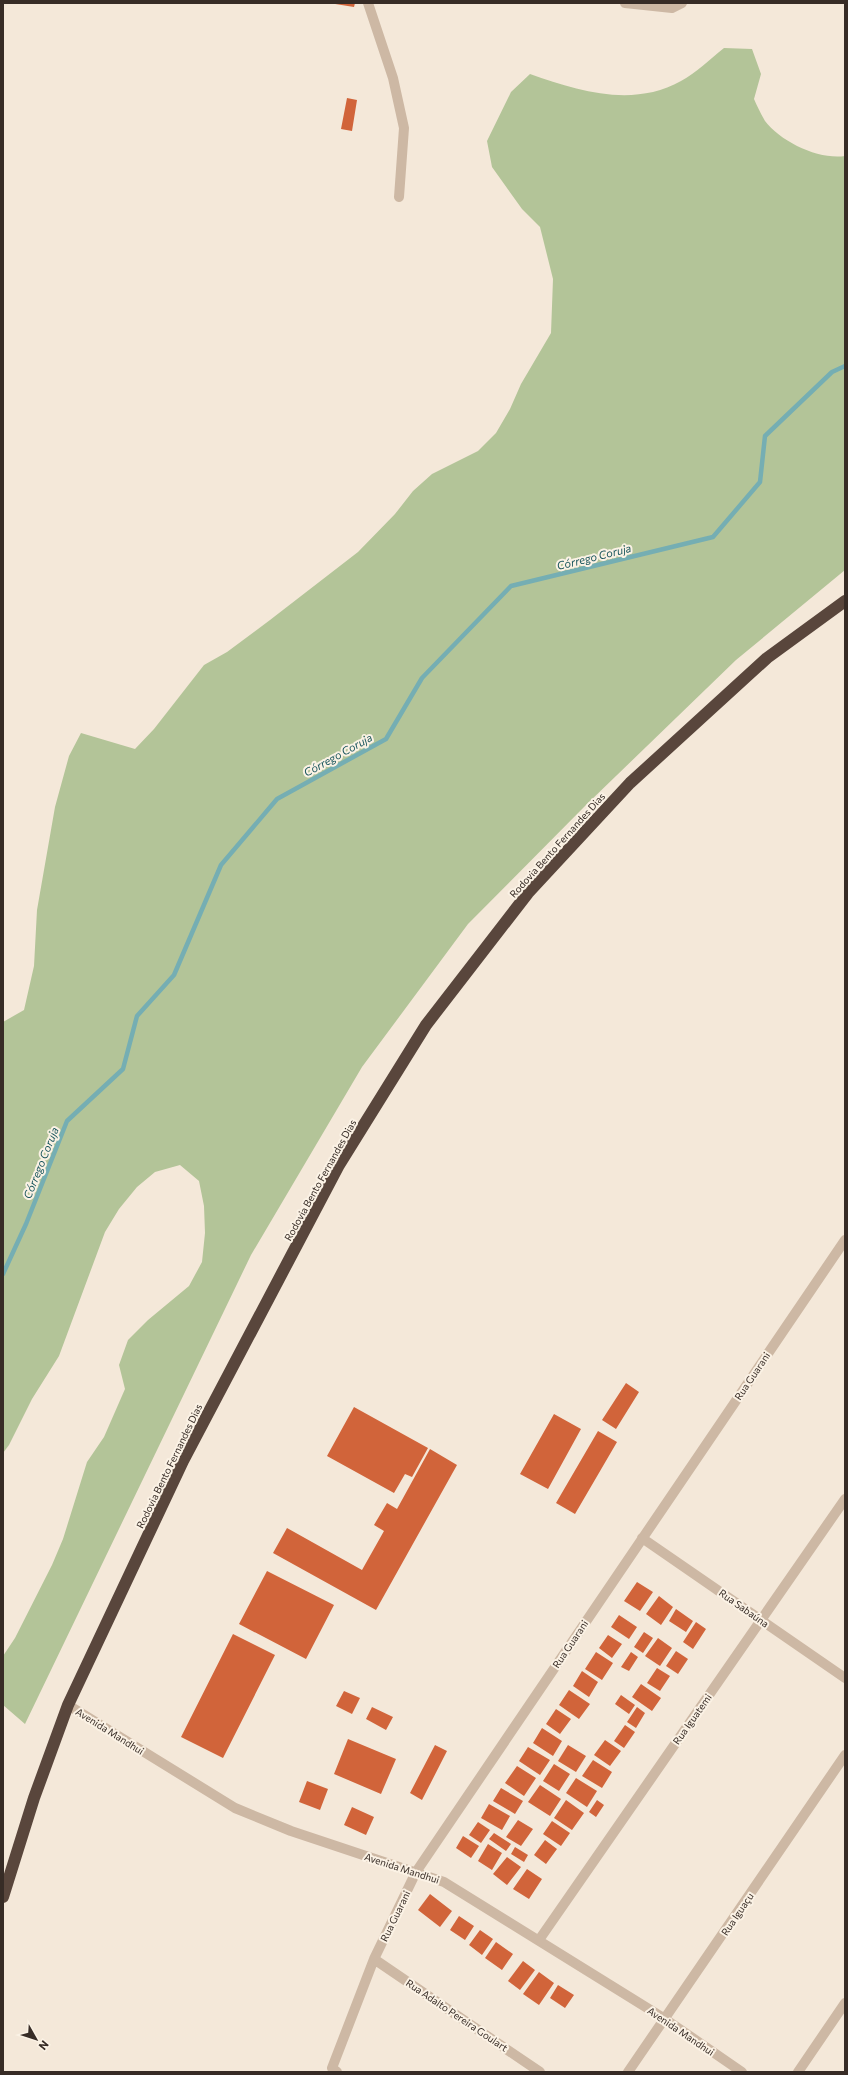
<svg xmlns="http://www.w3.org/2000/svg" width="848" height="2075" viewBox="0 0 848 2075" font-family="Commissioner,sans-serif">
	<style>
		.green { fill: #b3c498 }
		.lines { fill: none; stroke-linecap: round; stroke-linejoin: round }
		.stream { stroke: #75aeb3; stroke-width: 4.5 }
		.building { fill: #d1643a }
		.street { stroke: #cdb8a4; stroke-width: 10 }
		.highway { stroke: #59463c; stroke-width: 12 }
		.labels { text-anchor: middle; stroke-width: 4; stroke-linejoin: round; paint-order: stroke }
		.street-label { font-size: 10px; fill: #372c26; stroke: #fbf2e5 }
		.water-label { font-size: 11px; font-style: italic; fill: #18555c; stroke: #fbf2e5 }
	</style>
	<rect width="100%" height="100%" fill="#f4e8d9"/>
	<path class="green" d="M724 48 752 49 761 74 754 99C757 106 761 114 765 121 781 142 819 160 845 156V570L736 660 586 805 468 924 362 1067 251 1255 25 1724 3 1705V1656L15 1638 52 1565 63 1539 87 1462 104 1437 125 1389 119 1365 128 1340 148 1320 189 1286 202 1262 205 1233 204 1206 199 1181 180 1165 155 1172 137 1187 119 1209 105 1232 59 1356 32 1399 9 1445 3 1453V1022L24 1010 34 966 37 910 55 807 69 756 81 733 135 749 154 729 204 665 227 652 270 620 358 552 395 514 413 491 432 474 478 451 496 433 510 409 521 384 551 333 553 279 540 227 522 209 492 167 487 141 511 92 530 74C578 91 633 108 681 81 696 73 710 59 724 48Z"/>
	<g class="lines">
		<path class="stream" d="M3 1274 26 1224 67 1121 123 1069 137 1016 174 975 221 865 277 799 386 739 422 678 511 586 713 537 760 482 765 436 832 372 845 366"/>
	</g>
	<path class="building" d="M329 3H355L354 7Z
		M347 98 357 100 352 131 341 129Z
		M626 1383 639 1392 616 1429 602 1420Z
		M354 1407 428 1448 412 1477 405 1474 394 1493 327 1456Z
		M554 1414 581 1429 548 1489 520 1474Z
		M598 1431 617 1442 575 1514 556 1503Z
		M430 1449 457 1465 376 1610 273 1553 287 1528 362 1570 384 1531 374 1525 387 1503 397 1509Z
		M267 1571 334 1605 306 1659 239 1624Z
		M637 1582 653 1592 640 1611 624 1601Z
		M659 1596 673 1607 661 1625 646 1614Z
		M676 1609 693 1621 686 1632 669 1621Z
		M619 1615 637 1627 629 1639 611 1627Z
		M696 1622 706 1629 693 1649 683 1642Z
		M644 1632 653 1638 643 1653 634 1647Z
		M233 1634 275 1655 223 1758 181 1737Z
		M608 1635 622 1644 612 1658 599 1648Z
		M658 1638 672 1648 660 1666 645 1656Z
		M676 1651 688 1659 678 1674 666 1666Z
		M596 1652 613 1663 602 1680 585 1669Z
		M631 1652 638 1657 629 1671 621 1667Z
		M657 1668 670 1676 660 1691 647 1683Z
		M582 1671 598 1682 589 1697 573 1686Z
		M641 1684 661 1698 652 1711 632 1697Z
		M569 1690 590 1704 579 1719 559 1705Z
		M344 1691 360 1698 352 1714 336 1706Z
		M621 1695 635 1705 629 1714 615 1704Z
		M372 1707 393 1717 386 1730 366 1719Z
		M637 1707 645 1713 636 1728 627 1722Z
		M556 1709 571 1719 560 1734 546 1724Z
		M625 1725 635 1732 624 1748 614 1741Z
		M542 1728 562 1741 553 1756 533 1743Z
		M348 1739 396 1759 381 1794 334 1774Z
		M605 1740 621 1751 610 1766 594 1755Z
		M435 1745 447 1751 422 1800 410 1793Z
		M568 1745 586 1756 576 1772 558 1761Z
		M528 1747 550 1760 540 1775 519 1761Z
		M593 1760 612 1772 602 1788 582 1776Z
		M554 1764 570 1774 559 1791 543 1781Z
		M517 1766 536 1778 524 1796 505 1783Z
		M576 1778 597 1791 587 1807 566 1793Z
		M307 1781 328 1789 320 1810 299 1802Z
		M540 1785 561 1799 550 1816 528 1802Z
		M501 1788 523 1801 515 1814 493 1801Z
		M566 1800 584 1813 572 1830 554 1818Z
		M597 1800 604 1805 596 1817 589 1812Z
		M489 1804 510 1816 502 1830 481 1818Z
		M352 1807 374 1817 366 1835 344 1825Z
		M518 1820 533 1829 521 1846 506 1837Z
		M552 1821 570 1833 561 1846 543 1834Z
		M478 1822 490 1830 481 1843 469 1835Z
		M494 1833 511 1844 506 1851 489 1839Z
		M463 1836 479 1846 471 1858 456 1848Z
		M545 1840 557 1849 546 1864 534 1855Z
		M488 1844 502 1853 492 1870 478 1861Z
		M515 1847 528 1855 524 1862 511 1854Z
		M507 1857 521 1867 507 1885 493 1874Z
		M527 1869 542 1879 529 1899 513 1889Z
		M430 1894 452 1911 440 1927 418 1910Z
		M459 1916 474 1926 465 1940 450 1930Z
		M480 1930 493 1939 482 1955 469 1945Z
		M496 1942 513 1954 502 1970 485 1958Z
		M523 1961 535 1970 520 1990 508 1981Z
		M539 1972 554 1983 539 2005 523 1994Z
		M558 1985 574 1995 565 2008 550 1998Z"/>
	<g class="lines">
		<path class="street" d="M368 3 393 78 404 128 399 197
			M625 3 672 8 682 3
			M642 1538 845 1678
			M68 1705 235 1808 291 1831 444 1882 665 2019 742 2072
			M539 1940 845 1499
			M374 1959 540 2072
			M337 2072 332 2068 374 1959 416 1872 845 1240
			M628 2072 845 1755
			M798 2072 845 2003"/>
		<path class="highway" d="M3 1897 34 1798 68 1705 183 1461 339 1165 426 1025 528 893 630 783 767 658 845 601"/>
	</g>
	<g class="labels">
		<g class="street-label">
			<text transform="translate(557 845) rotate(-48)" y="4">Rodovia Bento Fernandes Dias</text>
			<text transform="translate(320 1180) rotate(-61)" y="4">Rodovia Bento Fernandes Dias</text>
			<text transform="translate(752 1376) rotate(-56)" y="4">Rua Guarani</text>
			<text transform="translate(169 1466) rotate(-64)" y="4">Rodovia Bento Fernandes Dias</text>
			<text transform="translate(744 1608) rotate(35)" y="4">Rua Sabaúna</text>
			<text transform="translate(570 1644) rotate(-56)" y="4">Rua Guarani</text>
			<text transform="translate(692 1719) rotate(-55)" y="4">Rua Iguatemi</text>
			<text transform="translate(110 1731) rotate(32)" y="4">Avenida Mandhui</text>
			<text transform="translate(402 1868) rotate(18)" y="4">Avenida Mandhui</text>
			<text transform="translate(737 1914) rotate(-56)" y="4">Rua Iguaçu</text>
			<text transform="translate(395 1916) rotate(-64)" y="4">Rua Guarani</text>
			<text transform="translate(457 2015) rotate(34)" y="4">Rua Adalto Pereira Goulart</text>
			<text transform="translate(681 2031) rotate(34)" y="4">Avenida Mandhui</text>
		</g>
		<g class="water-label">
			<text transform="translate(594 557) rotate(-14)" y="4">Córrego Coruja</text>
			<text transform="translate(338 755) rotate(-29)" y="4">Córrego Coruja</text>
			<text transform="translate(41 1163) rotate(-68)" y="4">Córrego Coruja</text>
		</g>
	</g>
	<rect width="848" height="2075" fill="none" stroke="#372c26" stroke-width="8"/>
	<g transform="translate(36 2039) rotate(129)" stroke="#fbf2e5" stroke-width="3" paint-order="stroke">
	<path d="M0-3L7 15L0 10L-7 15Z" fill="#372c26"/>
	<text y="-6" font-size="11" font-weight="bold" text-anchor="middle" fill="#372c26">N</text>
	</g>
</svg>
